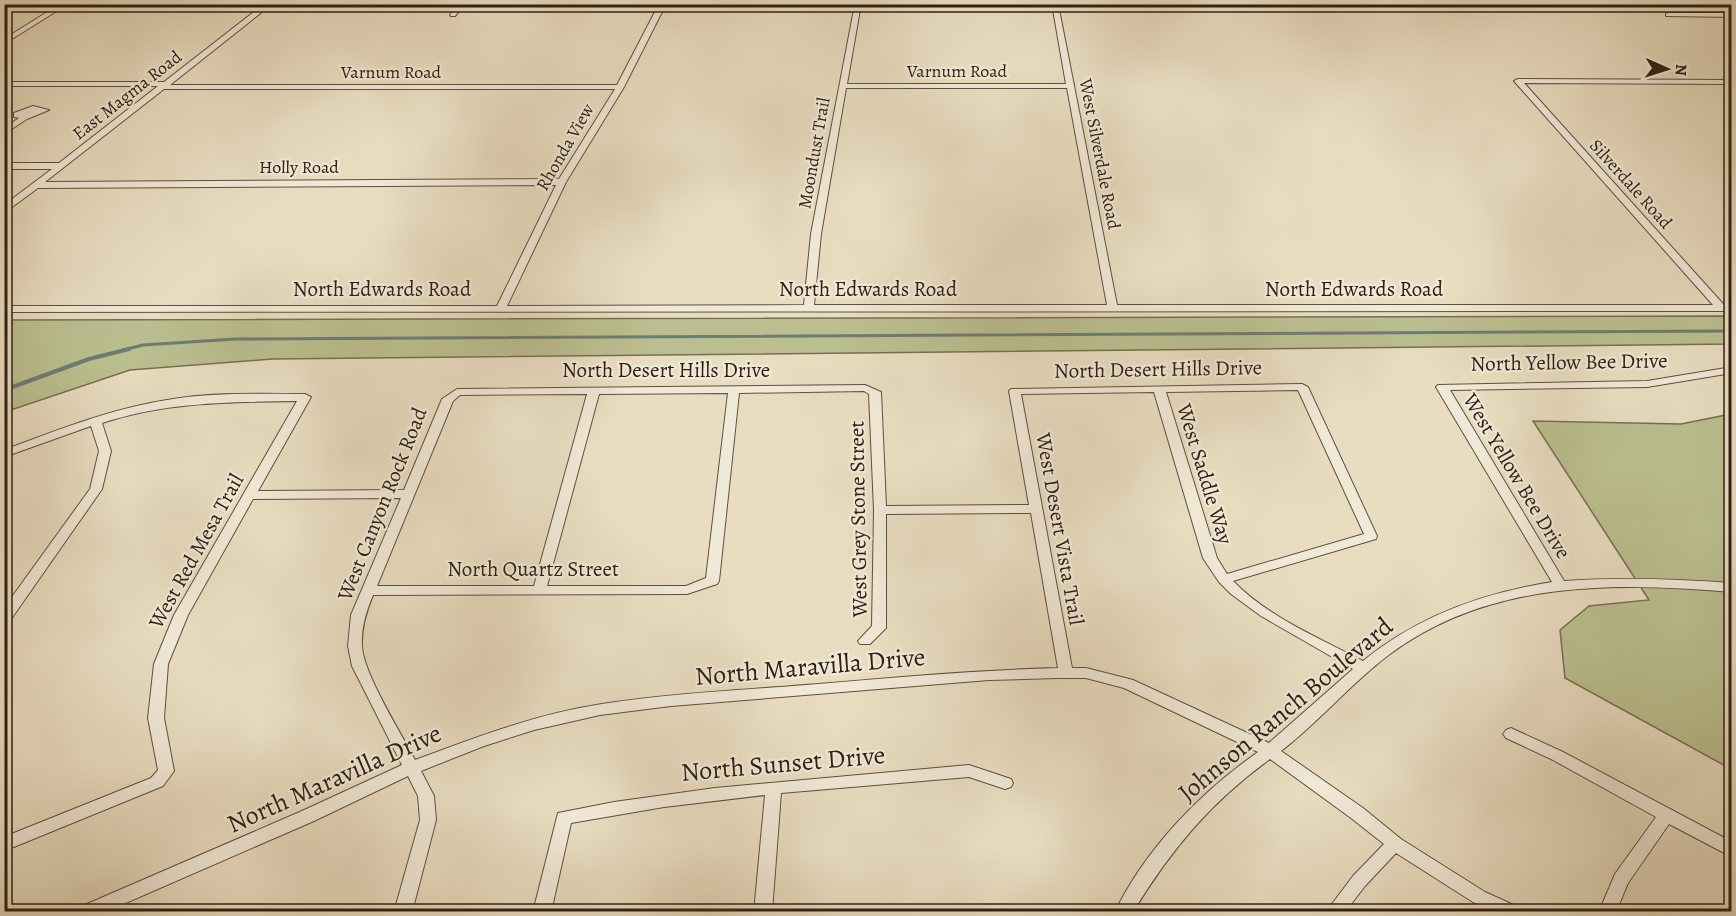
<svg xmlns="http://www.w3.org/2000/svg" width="1736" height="916" viewBox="0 0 1736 916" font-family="Alegreya,serif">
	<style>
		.green { fill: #bbbf90; stroke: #757052; stroke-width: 1.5 }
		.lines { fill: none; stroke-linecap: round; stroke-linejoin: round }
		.stream-far1 { stroke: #6d7d74; stroke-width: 3 }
		.stream { stroke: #6d7d74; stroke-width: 4 }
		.minor-casing { stroke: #5e4f3e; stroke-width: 2 }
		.minor { fill: #f1e9d7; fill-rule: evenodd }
		.labels { text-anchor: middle; stroke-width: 4.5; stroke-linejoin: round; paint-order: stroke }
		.far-street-label { font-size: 18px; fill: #2f2013; stroke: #f1e9d7 }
		.street-label { font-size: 21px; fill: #2f2013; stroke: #f1e9d7 }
		.near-street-label { font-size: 26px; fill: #2f2013; stroke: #f1e9d7 }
	</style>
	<rect width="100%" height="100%" fill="#e9ddc1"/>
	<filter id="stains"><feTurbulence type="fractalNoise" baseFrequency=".00333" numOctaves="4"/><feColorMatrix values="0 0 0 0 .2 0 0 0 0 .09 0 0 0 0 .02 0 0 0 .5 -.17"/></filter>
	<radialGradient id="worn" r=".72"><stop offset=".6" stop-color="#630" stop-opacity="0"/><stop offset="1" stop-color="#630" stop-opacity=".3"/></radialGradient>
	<path class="green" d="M1731 316V344L272 359 130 370 5 412V320Z
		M1731 414V769L1565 678 1560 630 1589 606 1649 600 1533 421 1681 424Z"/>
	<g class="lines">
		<path class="stream-far1" d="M123 350 143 345 236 339 1732 331"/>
		<path class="stream" d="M4 390 89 359 129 349"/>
		<g class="minor-casing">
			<path id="minor" d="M60 4H68L4 44V39Z
				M264 4H272L170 85H617L659 4H666L624 87 566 182 507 306 804 305 811 234 855 4H861L847 84H1066L1052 4H1058L1117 305H1713L1514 81 1518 79 1732 80V84L1524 83 1724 305H1732V311L4 312V306H497L556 185 38 188 4 213V205L52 169H4V163H59L158 86H4V82H164ZM846 88H1067L1107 305H814L821 234ZM164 89H615L559 179 45 182Z
				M458 4H465L455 16H451L450 15Z
				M1252 4H1258L1259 7 1254 8Z
				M1668 13H1732V17L1666 16V14Z
				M33 106 49 110 27 119 4 134V128L19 118 14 117V113Z
				M1732 367V373L1647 387 1450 390 1564 581C1620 577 1675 579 1732 583V592C1614 582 1490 580 1390 654 1351 683 1320 721 1281 751L1363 808 1401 839 1485 892 1518 907 1520 912H1493L1473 902 1396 853 1365 886 1345 912H1326L1353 876 1384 844 1351 818 1270 759C1210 803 1172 848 1133 912H1115C1146 848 1201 792 1258 752L1124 688 1086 678H1057L989 680 671 706 600 715 534 730 484 746 421 771 434 796 436 820 412 912H394L420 820 418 796 408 776 314 821 105 912H78L80 907 302 811 402 765 352 666 348 646 351 615 401 498 253 499 188 615 168 664 164 718 174 771 163 786 4 851V837L151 778 158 770 148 718 154 664 174 615 297 401C230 402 166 402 102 423L111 451 102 489 9 622 4 624V608L90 489 99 451 91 426 4 457V450C58 430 110 409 167 400 212 392 259 394 305 394L311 397 258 491 404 490 442 399 457 389 865 385 881 392 886 506 1029 505 1009 391 1011 389 1302 384 1308 387 1377 536 1376 539 1233 581C1268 617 1319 638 1363 661 1418 616 1482 593 1552 582L1436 387 1438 385 1647 381ZM1298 390 1364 534 1227 574 1217 558 1166 392ZM864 391 869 394 874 510 872 626 858 641 860 644H870L886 628V514L1031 513 1058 668C978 670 898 677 818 684 746 690 673 693 602 704 537 714 476 737 415 760 401 733 363 673 362 646 361 628 366 612 373 595L687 594 717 584 719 581 739 393ZM1154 392 1203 558 1219 582 1231 594 1261 616 1353 669 1269 743 1133 680 1086 668H1072L1021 394ZM728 393 706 578 686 586H547L599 394ZM587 394 534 586H377L453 401 460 395Z
				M1511 728 1563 752 1732 842V857L1669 824 1628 883 1616 912H1599L1615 874 1656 817 1553 760 1506 738 1503 734 1506 730Z
				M969 765 1011 779 1013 783 1011 787 1005 789 969 777 781 793 772 912H754L765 795 664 807 571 823 551 912H533L558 813 614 802 715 788Z"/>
		</g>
		<use href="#minor" class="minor"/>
	</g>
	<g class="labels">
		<g class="far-street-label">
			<text x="957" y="77">Varnum Road</text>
			<text x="391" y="78">Varnum Road</text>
			<text transform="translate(127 95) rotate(-38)" y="6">East Magma Road</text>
			<text transform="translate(565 147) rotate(-60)" y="6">Rhonda View</text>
			<text transform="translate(814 153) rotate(-80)" y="6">Moondust Trail</text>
			<text transform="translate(1100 154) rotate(79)" y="6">West Silverdale Road</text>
			<text x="299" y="173">Holly Road</text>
			<text transform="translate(1631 184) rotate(48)" y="6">Silverdale Road</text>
		</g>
		<g class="street-label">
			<text x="382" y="296">North Edwards Road</text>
			<text x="868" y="296">North Edwards Road</text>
			<text x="1354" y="296">North Edwards Road</text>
			<text transform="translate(1569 362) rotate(-1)" y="7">North Yellow Bee Drive</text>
			<text transform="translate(1158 369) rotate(-1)" y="7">North Desert Hills Drive</text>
			<text x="666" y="377">North Desert Hills Drive</text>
			<text transform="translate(1205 474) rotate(73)" y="7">West Saddle Way</text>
			<text transform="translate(1517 476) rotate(59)" y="7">West Yellow Bee Drive</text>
			<text transform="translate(382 504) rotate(-68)" y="7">West Canyon Rock Road</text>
			<text transform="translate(858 519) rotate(-91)" y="7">West Grey Stone Street</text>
			<text transform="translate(1060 529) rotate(80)" y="7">West Desert Vista Trail</text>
			<text transform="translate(196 551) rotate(-61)" y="7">West Red Mesa Trail</text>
			<text x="533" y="576">North Quartz Street</text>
		</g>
		<g class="near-street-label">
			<text transform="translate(810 666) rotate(-5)" y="9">North Maravilla Drive</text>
			<text transform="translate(1285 709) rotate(-40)" y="9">Johnson Ranch Boulevard</text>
			<text transform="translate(783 763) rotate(-5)" y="9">North Sunset Drive</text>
			<text transform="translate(334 778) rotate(-24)" y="9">North Maravilla Drive</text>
		</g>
	</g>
	<rect width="1736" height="916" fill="none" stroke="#e9ddc1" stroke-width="24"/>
	<rect x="6" y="6" width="1724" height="904" fill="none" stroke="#2f2013" stroke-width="3"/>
	<rect x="12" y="12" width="1712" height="892" fill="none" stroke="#2f2013" stroke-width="1.5"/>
	<g transform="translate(1667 69) rotate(93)" stroke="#f1e9d7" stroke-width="4.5" paint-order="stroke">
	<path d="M0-4.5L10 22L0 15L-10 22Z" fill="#2f2013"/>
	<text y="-9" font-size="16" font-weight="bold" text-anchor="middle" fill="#2f2013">N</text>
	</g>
	<rect width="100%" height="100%" filter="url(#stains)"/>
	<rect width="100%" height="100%" fill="url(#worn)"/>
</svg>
